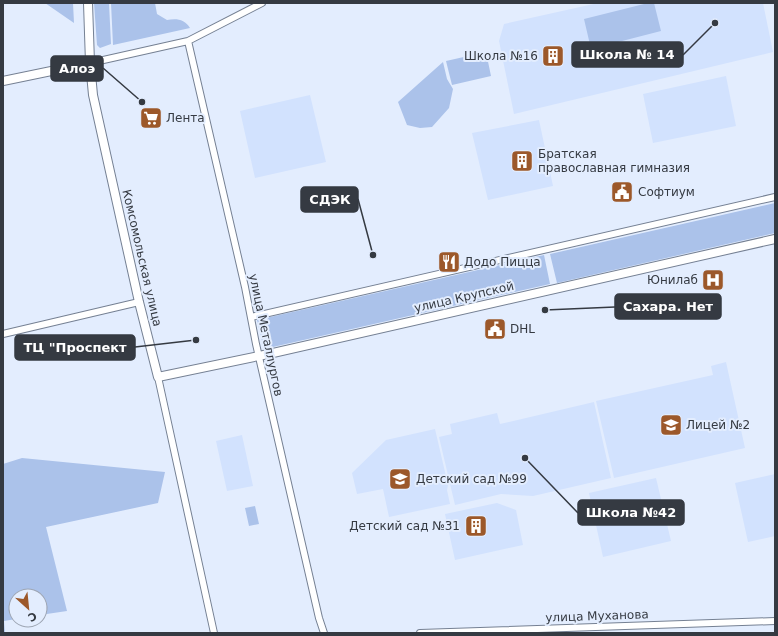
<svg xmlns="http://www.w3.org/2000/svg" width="778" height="636" viewBox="0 0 778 636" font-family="'DejaVu Sans',sans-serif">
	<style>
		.built { fill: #d2e2fe }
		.green { fill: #abc2ea }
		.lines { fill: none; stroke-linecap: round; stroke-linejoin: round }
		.minor-casing { stroke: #758093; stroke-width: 8 }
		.major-casing { stroke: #758093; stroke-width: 10 }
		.minor { stroke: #fff; stroke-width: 6 }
		.major { stroke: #fff; stroke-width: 8 }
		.labels { text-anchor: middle; stroke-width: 4; stroke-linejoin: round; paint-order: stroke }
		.poi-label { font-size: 12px; fill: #353a42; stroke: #e3edfe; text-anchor: start }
		.street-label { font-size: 12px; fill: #353a42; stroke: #e3edfe }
		.leader { fill: none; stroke: #353a42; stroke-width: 1.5 }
		.callout-dot { fill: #353a42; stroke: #e3edfe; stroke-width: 1.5 }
		.callout { fill: #353a42; stroke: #353a42; stroke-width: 1.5 }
		.callout-label { font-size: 13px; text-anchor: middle; font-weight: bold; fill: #fff }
	</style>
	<rect width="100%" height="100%" fill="#e3edfe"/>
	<path class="built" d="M598 3H763L773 52 514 114 499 41 504 24Z
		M726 76 736 126 653 143 643 94Z
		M310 95 326 162 255 178 240 111Z
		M539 120 553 186 488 200 472 133Z
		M726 362 745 448 614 478 596 401 713 375 711 366Z
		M594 402 611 478 533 496 501 494 455 505 439 437 452 434 450 424 497 413 500 424Z
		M435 429 448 485 447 490 450 504 389 517 383 489 357 494 352 473 386 440Z
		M242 435 253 486 227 491 216 441Z
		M775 474V536L748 542 735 483Z
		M656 478 671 541 603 557 589 493Z
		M497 503 516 510 523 545 455 560 445 514Z"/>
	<path class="green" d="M45 3H73L74 23Z
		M94 3H109L111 44 100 48 97 45Z
		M111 3H155L157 14 167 20C176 18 185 19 190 28L113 45Z
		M648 3H654L661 31 591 49 584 19Z
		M486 52 491 76 452 85 446 61Z
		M443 62 447 79 453 89 449 108 432 127 420 128 407 125 398 102Z
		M775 203V233L557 283 550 254Z
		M544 255 550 284 264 349 257 320Z
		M22 458 165 472 158 503 46 527 67 611 40 615V596H16V619L4 621 5 633H3V464Z
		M255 506 259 524 249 526 245 508Z"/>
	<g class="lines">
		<g class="minor-casing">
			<path id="minor" d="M188 41 245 287 256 344 319 618 324 633
				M90 63 188 41 262 3
				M251 317 775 197
				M3 334 139 302
				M158 377 214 633
				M420 633 775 621"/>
		</g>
		<g class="major-casing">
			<path id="major" d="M88 3 90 63 93 95 139 302 158 377 273 353 775 239
				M3 81 90 63"/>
		</g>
		<use href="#minor" class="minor"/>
		<use href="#major" class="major"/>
	</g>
	<defs>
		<g id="building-square" transform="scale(1.15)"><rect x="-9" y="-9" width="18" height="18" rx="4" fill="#9c582a" stroke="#e3edfe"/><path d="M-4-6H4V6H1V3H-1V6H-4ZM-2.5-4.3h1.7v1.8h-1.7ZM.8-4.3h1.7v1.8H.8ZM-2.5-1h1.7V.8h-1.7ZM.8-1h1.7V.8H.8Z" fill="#fff"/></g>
		<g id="supermarket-square" transform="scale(1.15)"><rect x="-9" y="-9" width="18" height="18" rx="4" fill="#9c582a" stroke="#e3edfe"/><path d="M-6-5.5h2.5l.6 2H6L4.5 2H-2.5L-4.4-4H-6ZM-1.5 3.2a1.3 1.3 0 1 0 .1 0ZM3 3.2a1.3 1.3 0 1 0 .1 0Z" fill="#fff"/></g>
		<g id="civic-square" transform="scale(1.15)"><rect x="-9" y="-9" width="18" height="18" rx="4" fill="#9c582a" stroke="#e3edfe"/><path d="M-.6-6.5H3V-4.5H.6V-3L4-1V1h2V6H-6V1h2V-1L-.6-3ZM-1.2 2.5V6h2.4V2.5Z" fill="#fff"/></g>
		<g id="restaurant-square" transform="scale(1.15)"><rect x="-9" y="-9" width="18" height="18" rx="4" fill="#9c582a" stroke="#e3edfe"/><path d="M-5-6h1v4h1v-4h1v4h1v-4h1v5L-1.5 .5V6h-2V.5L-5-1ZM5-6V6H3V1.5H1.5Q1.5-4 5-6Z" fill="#fff"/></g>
		<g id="hospital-square" transform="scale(1.15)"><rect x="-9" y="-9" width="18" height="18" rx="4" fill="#9c582a" stroke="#e3edfe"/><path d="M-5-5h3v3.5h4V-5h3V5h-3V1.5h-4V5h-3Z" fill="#fff"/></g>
		<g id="school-square" transform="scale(1.15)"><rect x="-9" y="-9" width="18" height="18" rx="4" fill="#9c582a" stroke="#e3edfe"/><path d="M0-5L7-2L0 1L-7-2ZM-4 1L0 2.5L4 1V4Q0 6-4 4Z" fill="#fff"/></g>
	</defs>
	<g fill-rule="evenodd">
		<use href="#building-square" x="553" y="56"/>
		<use href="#supermarket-square" x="151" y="118"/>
		<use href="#building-square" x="522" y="161"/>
		<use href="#civic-square" x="622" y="192"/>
		<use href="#restaurant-square" x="449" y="262"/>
		<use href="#hospital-square" x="713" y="280"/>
		<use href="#civic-square" x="495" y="329"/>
		<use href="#school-square" x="671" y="425"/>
		<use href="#school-square" x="400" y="479"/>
		<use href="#building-square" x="476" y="526"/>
	</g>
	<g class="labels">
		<g class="poi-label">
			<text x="538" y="60" text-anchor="end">Школа №16</text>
			<text x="166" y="122">Лента</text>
			<text x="538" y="158">Братская<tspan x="538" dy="14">православная гимназия</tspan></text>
			<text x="638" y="196">Софтиум</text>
			<text x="464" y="266">Додо Пицца</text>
			<text x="698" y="284" text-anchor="end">Юнилаб</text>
			<text x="510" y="333">DHL</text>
			<text x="686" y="429">Лицей №2</text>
			<text x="416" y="483">Детский сад №99</text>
			<text x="460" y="530" text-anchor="end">Детский сад №31</text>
		</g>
		<g class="street-label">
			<text transform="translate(142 258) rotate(77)" y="4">Комсомольская улица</text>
			<text transform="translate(464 297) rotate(-13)" y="4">улица Крупской</text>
			<text transform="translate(266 335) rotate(78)" y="4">улица Металлургов</text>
			<text transform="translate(597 616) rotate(-2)" y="4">улица Муханова</text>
		</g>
	</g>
	<path class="leader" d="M715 23L683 55M142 102L103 68M373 255L358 199M545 310L615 307M196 340L135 347M525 458L578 513"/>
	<g class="callout-dot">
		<circle cx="715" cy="23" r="4"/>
		<circle cx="142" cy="102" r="4"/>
		<circle cx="373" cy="255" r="4"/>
		<circle cx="545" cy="310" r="4"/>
		<circle cx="196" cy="340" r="4"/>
		<circle cx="525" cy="458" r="4"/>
	</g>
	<g class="callout">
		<rect x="572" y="42" width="111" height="25" rx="4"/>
		<rect x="51" y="56" width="52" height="25" rx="4"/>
		<rect x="301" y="187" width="57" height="25" rx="4"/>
		<rect x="615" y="294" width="106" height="25" rx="4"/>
		<rect x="15" y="335" width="120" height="25" rx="4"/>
		<rect x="578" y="500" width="106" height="25" rx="4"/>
	</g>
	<g class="callout-label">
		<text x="627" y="59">Школа № 14</text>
		<text x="77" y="73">Алоэ</text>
		<text x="330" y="204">СДЭК</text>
		<text x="668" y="311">Сахара. Нет</text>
		<text x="75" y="352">ТЦ "Проспект</text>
		<text x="631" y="517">Школа №42</text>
	</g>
	<rect width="778" height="636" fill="none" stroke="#353a42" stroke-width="8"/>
	<g transform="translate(28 608) rotate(153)"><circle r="19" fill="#e3edfe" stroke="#9da5b3"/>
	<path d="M0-3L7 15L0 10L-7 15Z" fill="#9c582a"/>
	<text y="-6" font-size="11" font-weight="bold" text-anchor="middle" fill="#353a42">С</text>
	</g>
</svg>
